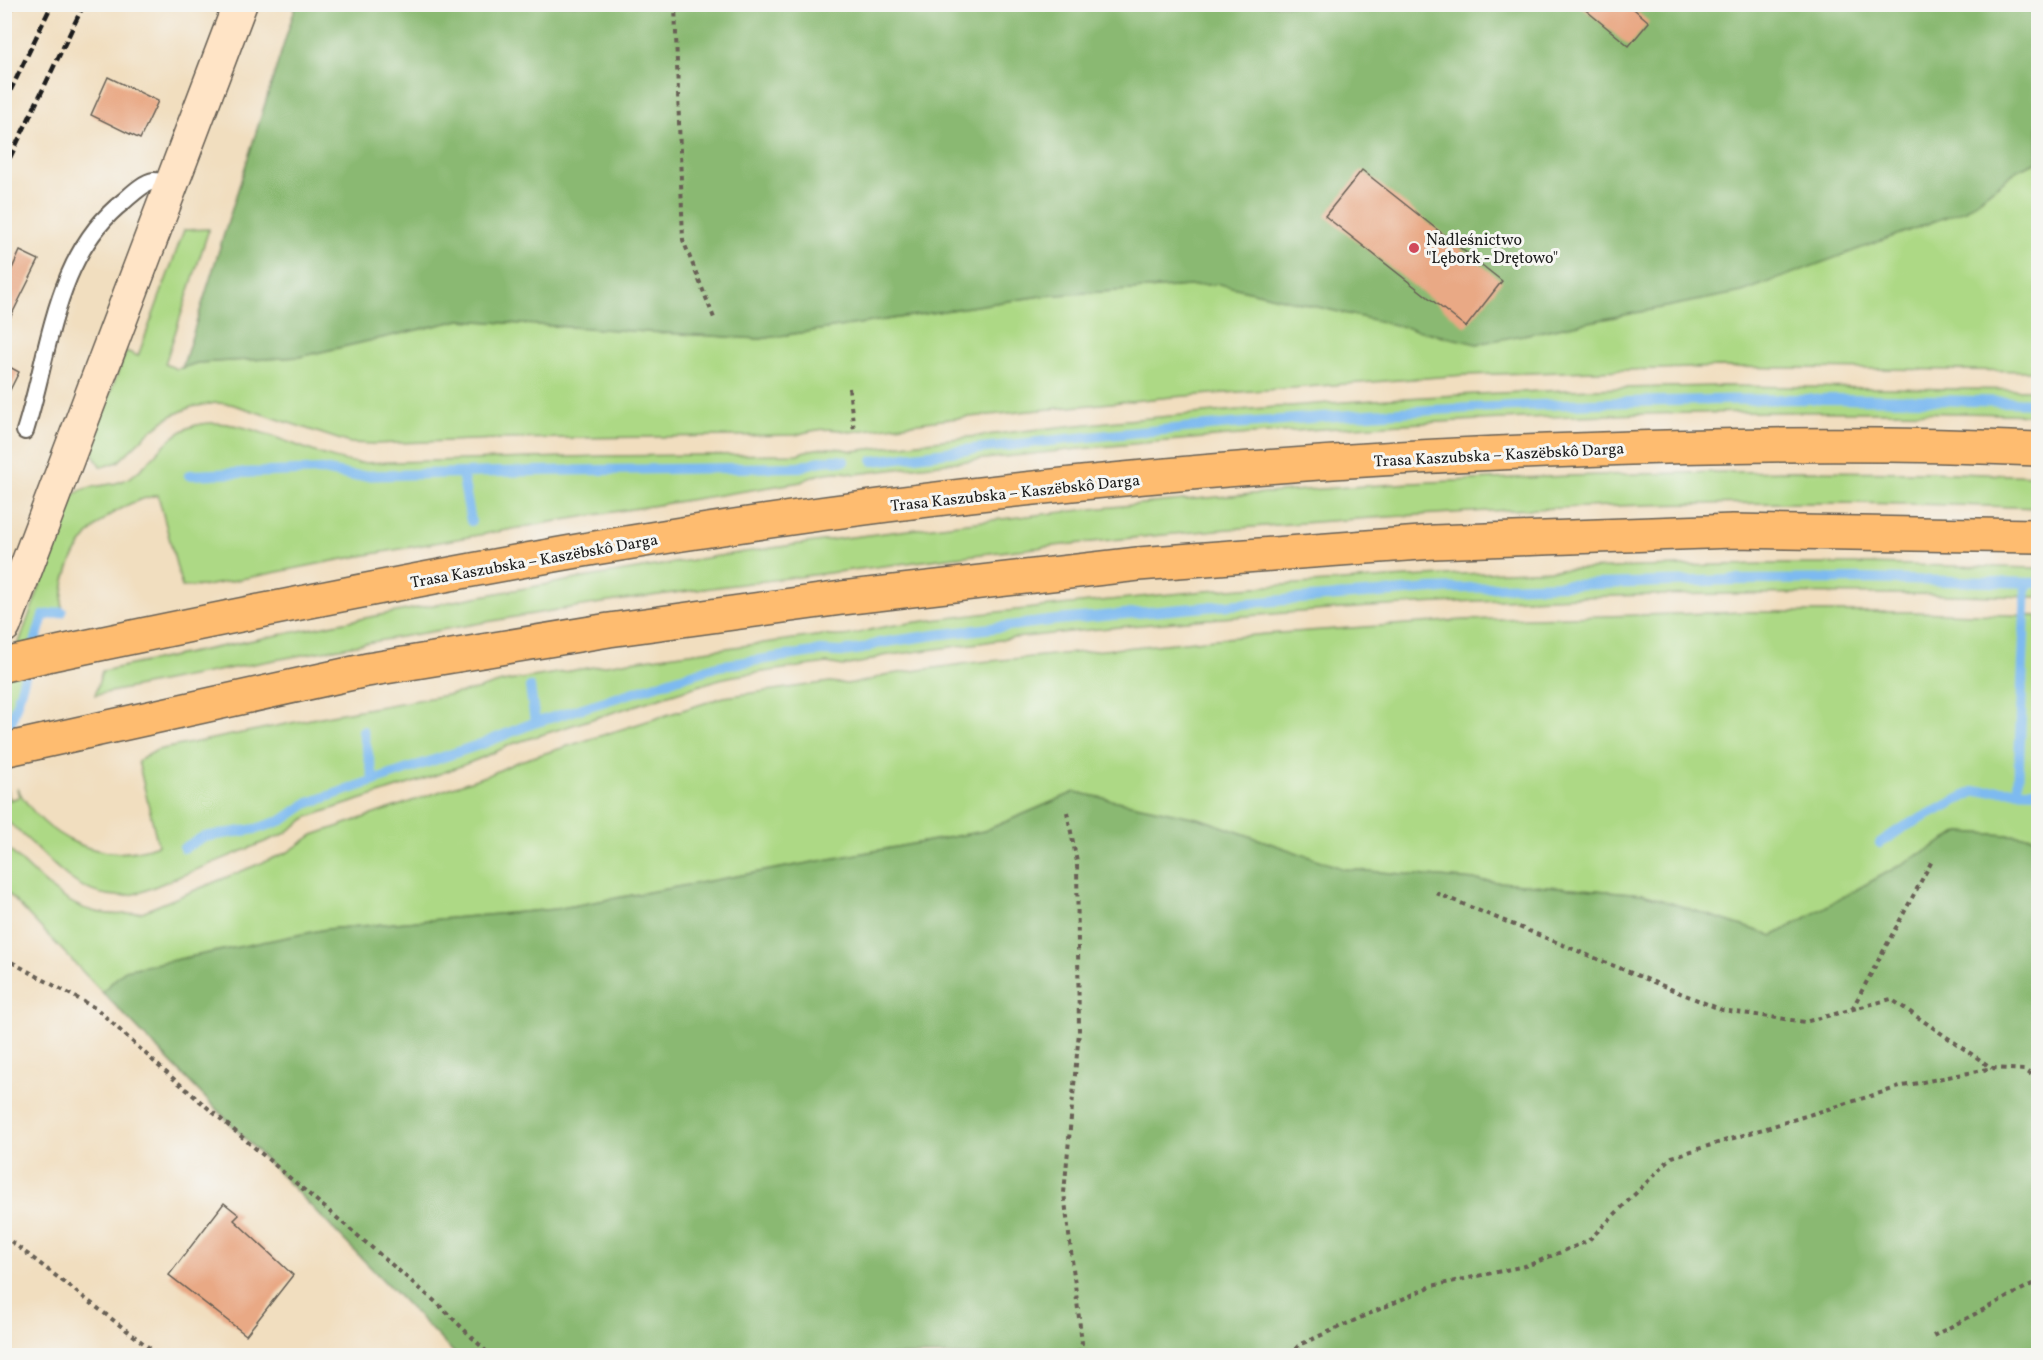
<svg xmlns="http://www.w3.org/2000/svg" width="2043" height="1360" viewBox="0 0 2043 1360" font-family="Vollkorn,serif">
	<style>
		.green { fill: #add985; stroke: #647a50; stroke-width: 1.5 }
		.forest { fill: #8ab972; stroke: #536a47; stroke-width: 1.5 }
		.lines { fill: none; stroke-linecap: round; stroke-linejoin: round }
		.stream { stroke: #7dbaf0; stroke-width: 10 }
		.building { fill: #e9a985 }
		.lane-casing { stroke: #676055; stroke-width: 20 }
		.secondary-casing { stroke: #676055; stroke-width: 36 }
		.highway-casing { stroke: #676055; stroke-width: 36 }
		.path { stroke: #676055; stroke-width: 4; stroke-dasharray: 4.5 4.5; stroke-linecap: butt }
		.lane { stroke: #fff; stroke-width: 16 }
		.secondary { stroke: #ffe4c6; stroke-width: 33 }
		.highway { stroke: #febc70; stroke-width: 33 }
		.rail { stroke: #1c1c1c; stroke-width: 4.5; stroke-dasharray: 9 4.5; stroke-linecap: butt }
		.poi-dot { fill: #d1495b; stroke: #f6f6f2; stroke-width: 2 }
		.labels { text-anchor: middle; stroke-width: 6; stroke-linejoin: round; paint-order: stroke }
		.poi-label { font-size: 16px; fill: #1c1c1c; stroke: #f6f6f2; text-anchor: start }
		.street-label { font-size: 16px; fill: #1c1c1c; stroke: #f6f6f2 }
	</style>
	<rect width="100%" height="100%" fill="#f6f6f2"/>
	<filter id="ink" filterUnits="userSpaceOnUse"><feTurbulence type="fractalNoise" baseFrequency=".0167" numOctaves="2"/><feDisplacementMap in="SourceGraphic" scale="12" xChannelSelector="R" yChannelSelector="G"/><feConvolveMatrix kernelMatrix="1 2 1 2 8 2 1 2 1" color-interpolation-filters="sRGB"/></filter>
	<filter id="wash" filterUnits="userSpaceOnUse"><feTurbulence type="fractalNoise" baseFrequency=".008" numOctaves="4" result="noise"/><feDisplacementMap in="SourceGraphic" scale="24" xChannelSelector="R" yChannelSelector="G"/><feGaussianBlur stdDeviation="1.35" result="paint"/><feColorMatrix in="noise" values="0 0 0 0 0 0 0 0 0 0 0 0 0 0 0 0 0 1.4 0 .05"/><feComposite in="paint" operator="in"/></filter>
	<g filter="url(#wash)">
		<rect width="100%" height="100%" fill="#f1debf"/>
		<path class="green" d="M2038 161V371L1721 367 1465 375 1172 397 949 419 850 432C831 427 814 429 796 435L498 439 374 444 350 443 250 410 231 404 216 403 191 407 171 416 149 432 118 462 101 467 93 455 91 443 126 351 138 356 184 230 209 229 165 364 177 369 197 363 299 357 460 320 760 339 1041 296 1219 284 1478 344 1965 210 2019 169Z
			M1722 386 2038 390V415C1643 403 1249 425 856 474 835 470 820 472 801 482L563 520 338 560 206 586 182 587 158 495C100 507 60 553 62 613L44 617 5 742V681L73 496C88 481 112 490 132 476 152 462 165 438 188 428 235 407 308 459 360 463L603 456 797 454C816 447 833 446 853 451 1141 414 1432 390 1722 386Z
			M1791 471 1928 472 2038 476V508C1642 491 1245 519 852 570 758 582 663 593 569 608 411 634 253 663 95 695L102 671C348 620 595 571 844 538 1022 515 1201 496 1381 485 1517 476 1654 473 1791 471Z
			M1766 564H1864L2038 568V597C1792 590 1545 593 1299 612 1204 619 1109 627 1015 638 970 644 926 651 882 656L865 662 843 666 827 663 734 676 720 679 512 744C451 774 383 791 320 813L308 817 284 834 144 891C80 914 49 852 5 820V791L7 790 10 800 19 797 17 788C45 838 102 867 158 845L138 761 157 750 331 715 476 690 502 682 630 661 823 635C846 639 856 633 878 628 893 625 910 623 925 621 987 613 1048 606 1110 600 1328 578 1547 568 1766 564Z
			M1748 612H1913L2038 616V837L1960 832 1773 936 1643 894 1344 869 1201 819 1075 792 984 831 556 909 327 929 125 970 102 992 5 890 4 845C48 885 76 925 142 912L288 852 313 835 491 774 517 762 724 697 830 682 846 684 868 681 884 675 970 663 1266 634 1464 620Z"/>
		<path class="forest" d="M296 5H2038V161L2019 169 1965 210 1742 292 1477 344 1219 284 1041 296 760 339 460 320 299 357 197 363 182 368Z
			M1075 792 1201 819 1344 869 1643 894 1773 936 1960 832 2038 837V1355H456L102 992 125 970 327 929 556 909 984 831Z"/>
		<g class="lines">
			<path class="stream" d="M873 461C1260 413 1649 389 2038 403
				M462 473 471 521
				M189 475 323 470 353 476 537 471 800 467C813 462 830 458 844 461
				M530 687 535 722
				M363 731 374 781
				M5 743 43 616 62 612
				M2018 791 2026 583
				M1880 843 1902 828 1973 792 2000 790 2038 791
				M184 848 203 837 256 829 283 820 306 804 484 743 531 724 718 666 820 651 841 652 862 649 879 643 935 635 1057 620 1285 600 1432 589 1732 580 1860 579 2038 583"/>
		</g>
		<g id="blocks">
			<path class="building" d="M1585 4H1628L1649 22 1629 46 1582 7Z
				M108 77 158 101 140 139 91 115Z
				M1362 170 1502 281 1466 327 1325 216Z
				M20 251 39 260 4 330V268L11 271Z
				M4 364 19 372 4 402Z
				M224 1203 239 1215 234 1220 293 1275 246 1335 169 1275Z"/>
		</g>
	</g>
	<g filter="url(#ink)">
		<use href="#blocks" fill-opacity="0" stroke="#676055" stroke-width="1.5"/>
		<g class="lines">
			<g class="lane-casing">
				<path id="lane" d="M25 431C50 353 54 255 124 201 131 195 144 182 154 181 159 181 167 185 172 187"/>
			</g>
			<g class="secondary-casing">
				<path id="secondary" d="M4 626 240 4"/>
			</g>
			<g class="highway-casing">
				<path id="highway" d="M4 665 52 654C232 616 413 579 595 548 919 494 1247 461 1576 450 1730 444 1884 442 2038 449
					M4 750 367 670 609 630 842 598 1138 564 1434 542 1733 531 2038 536"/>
			</g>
			<path class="path" d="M675 4 683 240 714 318
				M4 25 14 4
				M849 388 854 431
				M1067 812 1077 862 1079 1032 1064 1193 1082 1343 1078 1356
				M1436 893 1722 1010 1805 1022 1891 999 1992 1068
				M4 958 97 1009 161 1068 438 1304 491 1356
				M1852 1009 1933 859
				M4 1236 160 1356
				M1933 1336 2038 1281
				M1290 1356 1299 1345 1432 1286 1529 1265 1588 1241 1672 1157 1903 1086 1993 1068 2025 1070 2038 1080"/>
			<use href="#lane" class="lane"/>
			<use href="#secondary" class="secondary"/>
			<use href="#highway" class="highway"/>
			<path class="rail" d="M4 104 52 4
				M4 170 84 4"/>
		</g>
	</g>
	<circle class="poi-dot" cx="1414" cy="248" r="6"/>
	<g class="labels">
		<g class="poi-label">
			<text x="1426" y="245">Nadleśnictwo<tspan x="1426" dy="18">"Lębork - Drętowo"</tspan></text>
		</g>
		<g class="street-label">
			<text transform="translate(1499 454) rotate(-3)" y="6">Trasa Kaszubska – Kaszëbskô Darga</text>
			<text transform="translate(1015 492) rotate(-6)" y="6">Trasa Kaszubska – Kaszëbskô Darga</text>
			<text transform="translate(534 560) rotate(-10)" y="6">Trasa Kaszubska – Kaszëbskô Darga</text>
		</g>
	</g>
	<rect width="2043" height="1360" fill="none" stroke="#f6f6f2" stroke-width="24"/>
</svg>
